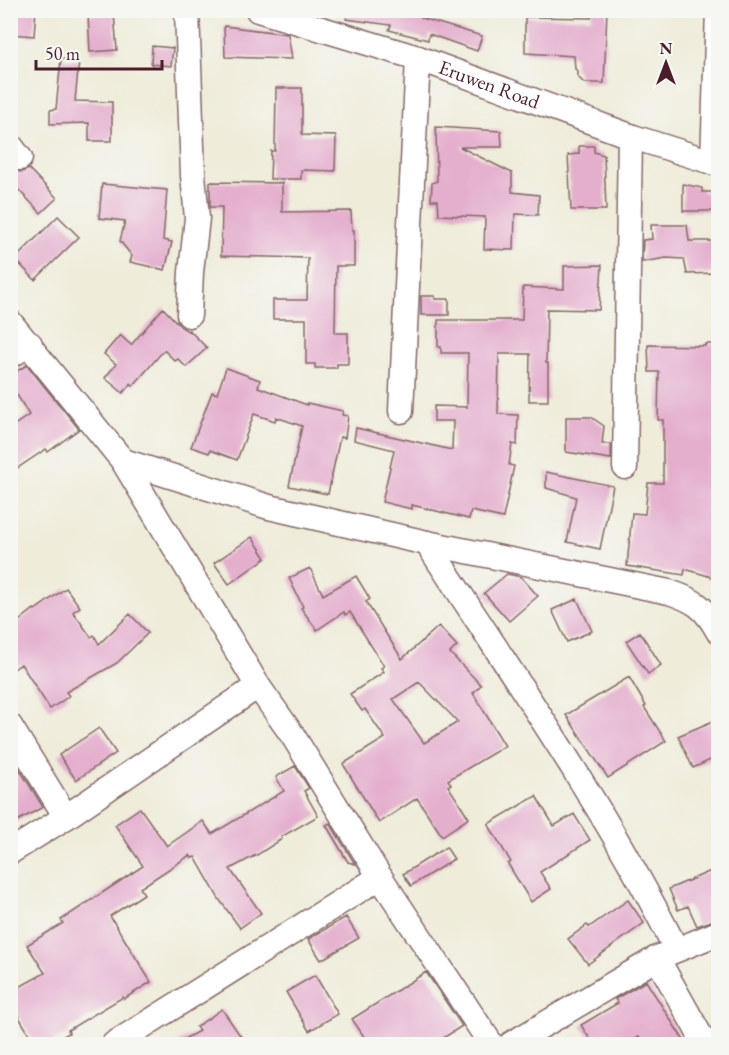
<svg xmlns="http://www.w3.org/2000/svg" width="729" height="1055" viewBox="0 0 729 1055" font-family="'EB Garamond',serif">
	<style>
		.building { fill: #e4aecd; fill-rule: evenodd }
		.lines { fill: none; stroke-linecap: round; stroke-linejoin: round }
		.minor-casing { stroke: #846768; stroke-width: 27 }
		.minor { stroke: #fff; stroke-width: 24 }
		.labels { text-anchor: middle; stroke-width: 6; stroke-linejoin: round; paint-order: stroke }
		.street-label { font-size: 20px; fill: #4a1f2b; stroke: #f6f6f2 }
	</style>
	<rect width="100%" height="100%" fill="#f6f6f2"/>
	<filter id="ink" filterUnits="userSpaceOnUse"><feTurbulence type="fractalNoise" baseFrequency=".0167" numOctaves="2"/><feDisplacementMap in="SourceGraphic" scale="12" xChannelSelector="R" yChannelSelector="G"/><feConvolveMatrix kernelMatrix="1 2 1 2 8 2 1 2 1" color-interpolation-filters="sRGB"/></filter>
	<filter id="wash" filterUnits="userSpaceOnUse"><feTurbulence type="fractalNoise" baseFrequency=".008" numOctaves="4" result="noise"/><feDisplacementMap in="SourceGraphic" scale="24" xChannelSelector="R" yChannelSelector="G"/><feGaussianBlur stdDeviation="1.35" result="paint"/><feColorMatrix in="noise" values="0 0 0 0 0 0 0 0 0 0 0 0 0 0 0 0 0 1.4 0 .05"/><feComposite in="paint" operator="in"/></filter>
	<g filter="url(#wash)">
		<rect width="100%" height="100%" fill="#efecda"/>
		<g id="blocks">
			<path class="building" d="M10 10H36L34 36 10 34Z
				M347 10H422L421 18 482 36 477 51 429 34 428 40 389 30 391 25 346 19Z
				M592 10H607L604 83H584L578 77V71L575 69 574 56 525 53V17L591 18Z
				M114 13 117 50 90 52 88 15Z
				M224 26 288 34 292 59 225 57Z
				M152 46 173 48 171 66 151 64Z
				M61 59 79 61 75 101 112 102V141H89V123L50 124V110L56 109Z
				M276 88H302V135L336 136 335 171 301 170V179H270L271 151H275Z
				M436 127 501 131 502 147H460L512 173V192L539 195 538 215 515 214 514 250 484 249 485 217 439 215 438 200H431L432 183 437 181Z
				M579 146H594V152L604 155 606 210H571L568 155 579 154Z
				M29 169 57 198 41 213 10 181V176L15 171 22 172Z
				M210 182 282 183V212L351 211 352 230H354V266H336L335 333H348V364H337V368H315V364H306V319H273V300H307L308 258 221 256 222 207H210Z
				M102 184 167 190 163 240 172 242 165 270 130 262 132 256 120 241 125 221 99 218Z
				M683 184 702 188V192H718V211H683Z
				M58 216 79 237 35 280 15 259Z
				M651 225H687L689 241H718V273L687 274 684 259 666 258 642 262 643 240 652 239Z
				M602 265 599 310 547 309 546 363H548V401H529L530 354H499L498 414 518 415 517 445 512 444 509 465 514 466 503 518 471 511 469 519 412 505V509L382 502 394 450 354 440 356 428 452 450 453 421H434V406L467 407 468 353H441V347H438V320H522L523 287 564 289V266Z
				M421 296H435V299H449V315H421Z
				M163 308 181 327 188 331 189 330 207 348 186 367 178 359 175 361 164 350 133 386 131 383 123 393 105 378 116 364 104 354 120 335 131 345Z
				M705 344H718V579L685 569 684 575 627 566 632 513 645 514 648 483H663V420H658L659 372H649L648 345 705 346Z
				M27 365 79 429 48 452 46 449 10 473V428L29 415 10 383V375Z
				M226 368 260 380 258 387 307 405V403L343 411 342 415 348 416 345 438 340 437 328 494 289 486 302 426 276 417 275 421 254 414 237 460 210 450 209 453 191 447 212 392 217 394Z
				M566 417H591L604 426 602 444H611V459L566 452Z
				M546 472 613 486 600 549 567 542 576 497 546 488Z
				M252 537 266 558 229 584 214 563Z
				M310 568 323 595 356 576 370 599 366 602 402 659 439 626 457 646 450 653 481 685 473 693 505 746 448 780 451 784 448 786 469 818 442 836 417 798 379 823 343 764 385 738 365 709 362 711 350 694 384 672 381 668 384 666 350 612 345 615 344 612 317 630 301 608 303 607 289 578ZM419 682 458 722 424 743 393 699Z
				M507 574 521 577 538 596 509 621 484 593Z
				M66 588 80 607 73 612 91 637 94 635 99 644 130 614 148 633 117 663 66 692 69 696 50 709 21 664 10 672V628L34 609 35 610Z
				M577 599 592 631 567 642 552 610Z
				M640 632 661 665 648 674 626 641Z
				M629 677 646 706 644 707 666 741 608 778 566 715Z
				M718 719V749L712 752 715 758 693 768 678 736Z
				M99 728 116 753 76 780 59 755Z
				M10 754 43 807 10 825Z
				M295 766 309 788 304 791 318 816 281 837 282 839 254 857V856L230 869 261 913 240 928 219 899 195 857 192 858 190 855 140 888 144 894 110 916 151 982 124 999 123 997 68 1030 69 1033 49 1044H35L10 1002V992L45 973 27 945 63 923 61 920 143 866 115 825 140 808 167 846 203 821 212 834 284 791 276 777Z
				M536 796 554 826 574 814 590 840 540 872 551 889 531 902 508 864 511 862 488 824Z
				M330 823 355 864 348 862 326 825Z
				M446 847 454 859 411 886 403 874Z
				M718 868V919L697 926 688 906 678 910 669 889Z
				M628 900 644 923 588 964 568 939 587 925 589 927Z
				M346 917 359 938 321 960 308 939Z
				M426 972 462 1026 434 1044H369L352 1019Z
				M315 975 338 1014 309 1031 286 992Z
				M646 981 686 1044H644L639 1037 627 1044H593L581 1025 618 1003 615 999Z
				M222 1009 246 1044H175L199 1031 196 1027Z"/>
		</g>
	</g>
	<g filter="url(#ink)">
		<use href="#blocks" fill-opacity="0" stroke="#846768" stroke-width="1.5"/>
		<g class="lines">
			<g class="minor-casing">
				<g id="minor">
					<path d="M187 10 193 175 197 218 191 272 189 315"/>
					<path id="s1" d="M258 10 418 58 630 136 718 164"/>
					<path d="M10 145 20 158"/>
					<path d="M713 162 718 10"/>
					<path d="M10 322 123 461 258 686 293 736 380 877 491 1044"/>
					<path d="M10 356 30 344"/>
					<path d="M401 411 418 58"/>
					<path d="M123 461 269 507 427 543 669 592C694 600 705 607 718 631"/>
					<path d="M625 467 630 136"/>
					<path d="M427 543C513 676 605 807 676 949"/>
					<path d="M10 726 66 817"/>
					<path d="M10 852 66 817 258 686"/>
					<path d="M657 958 705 1044"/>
					<path d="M114 1044 380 877"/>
					<path d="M511 1044 657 958 718 933"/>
				</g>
			</g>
			<use href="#minor" class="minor"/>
		</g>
	</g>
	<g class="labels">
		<g class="street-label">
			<text dy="7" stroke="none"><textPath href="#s1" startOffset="243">Eruwen Road</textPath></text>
		</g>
	</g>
	<rect width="729" height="1055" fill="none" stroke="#f6f6f2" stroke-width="36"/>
	<g transform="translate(666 63)" stroke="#f6f6f2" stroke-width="4.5" paint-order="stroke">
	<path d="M0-4.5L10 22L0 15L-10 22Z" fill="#4a1f2b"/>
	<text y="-9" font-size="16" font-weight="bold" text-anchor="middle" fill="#4a1f2b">N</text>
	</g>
	<path d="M36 60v9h126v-9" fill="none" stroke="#4a1f2b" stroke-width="3"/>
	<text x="45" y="60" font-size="18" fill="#4a1f2b" stroke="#f6f6f2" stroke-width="4.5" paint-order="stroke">50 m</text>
</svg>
